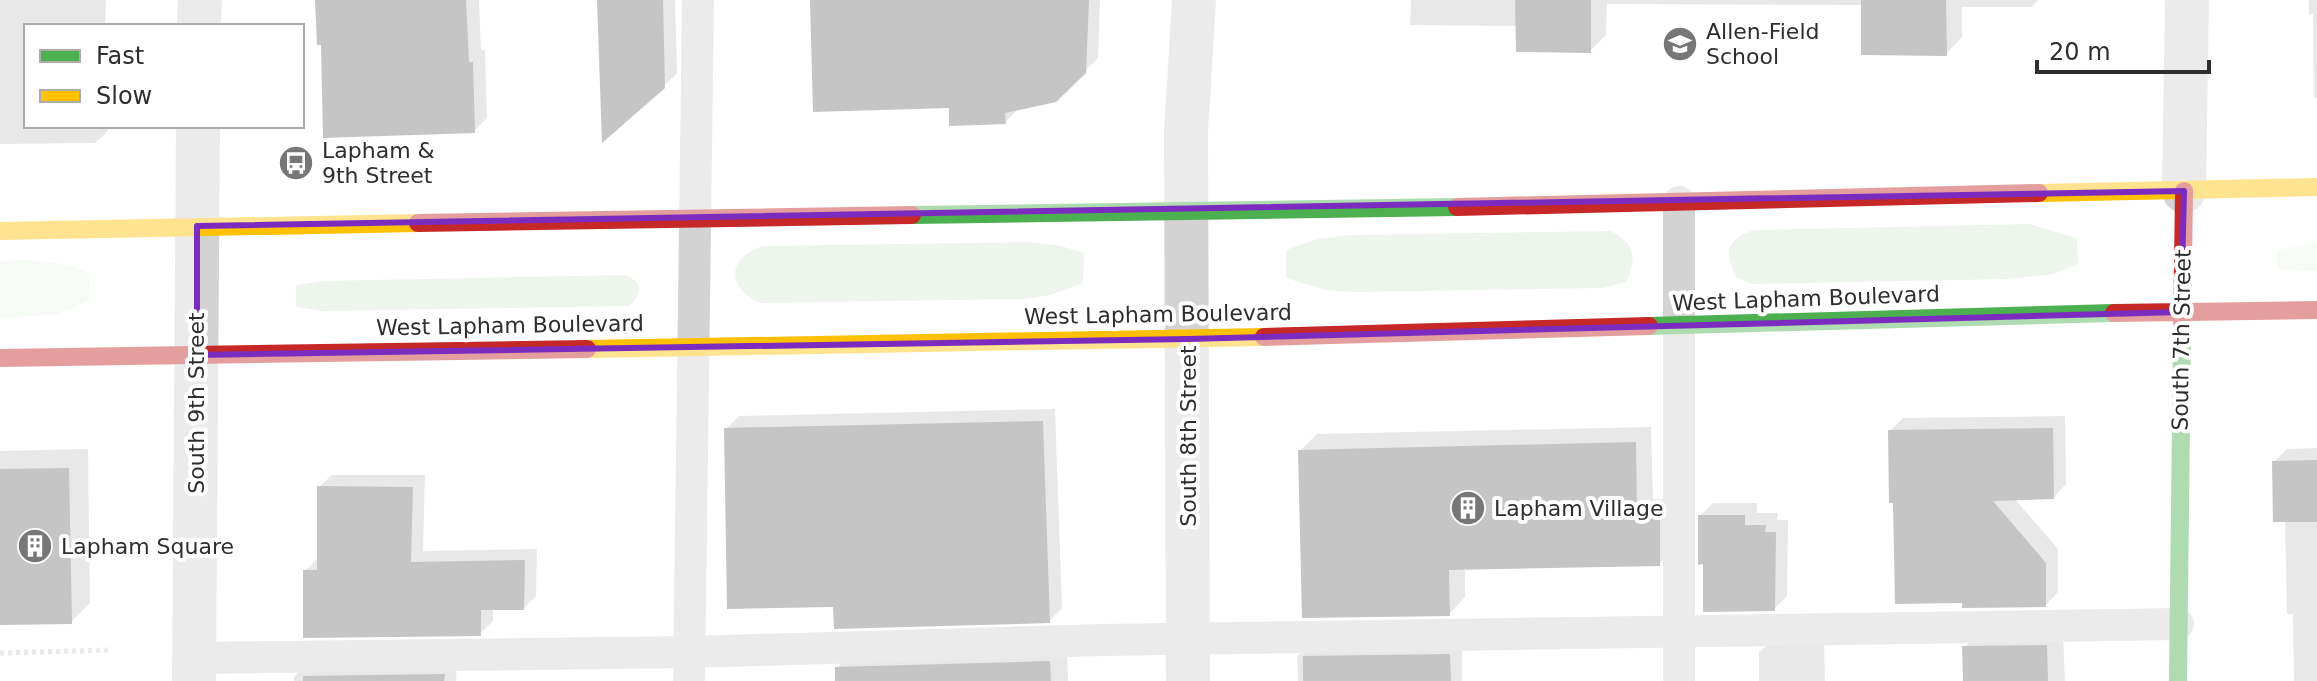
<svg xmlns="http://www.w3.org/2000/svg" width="2317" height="681" viewBox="0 0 2317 681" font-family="'DejaVu Sans',sans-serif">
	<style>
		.green { fill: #eef5ec }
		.shadow { fill: #0003 }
		.building { fill: #7e7e7e }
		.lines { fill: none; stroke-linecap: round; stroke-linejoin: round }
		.path { stroke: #d3d3d3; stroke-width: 5; stroke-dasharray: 4 4; stroke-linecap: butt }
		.lane { stroke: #d3d3d3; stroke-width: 32 }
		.street { stroke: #d3d3d3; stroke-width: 44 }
		.fast { stroke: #4caf50; stroke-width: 18 }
		.slow { stroke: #ffc107; stroke-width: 18 }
		.jam { stroke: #c62828; stroke-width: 18 }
		.marked { fill: none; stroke: #7b2cbf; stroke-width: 6; stroke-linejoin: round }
		.labels { text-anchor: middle; stroke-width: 8; stroke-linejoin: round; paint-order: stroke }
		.poi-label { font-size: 22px; fill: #2e2e2e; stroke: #fff; text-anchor: start }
		.street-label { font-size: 22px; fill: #2e2e2e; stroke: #fff }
	</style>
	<rect width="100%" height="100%" fill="#fff"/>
	<path class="green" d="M2029 224 2077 238 2078 263 2054 274 2007 279 1753 284 1737 278C1724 252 1725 240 1754 230Z
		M1611 231C1636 244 1637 259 1626 282L1603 288 1355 292 1325 290 1286 278V250L1317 239 1351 235Z
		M1029 242 1061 246 1084 253 1083 283 1050 295 1024 299 761 303C726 289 726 258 763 246Z
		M2317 243V271L2277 269V250Z
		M29 260 62 264 90 273 89 301 58 314 0 318V261Z
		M626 275C643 283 642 295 629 306L323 311 296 307V285L323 281Z"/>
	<path class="shadow" d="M0 0H106L105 26H26V126H108V131L95 143 0 144Z
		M318 0H479L481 50H485L487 118 474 131 323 42Z
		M599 0H675L677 73 663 87Z
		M812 0H1100L1098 58 1055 100 1018 109 1005 122 951 106Z
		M1411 0H2038L2031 7H1962V37L1946 54 1863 5 1607 4 1606 35 1590 51 1518 26 1410 25Z
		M2309 0H2317V98H2314L2313 14 2309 15Z
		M1055 409 1062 608 1049 621 726 429 739 416Z
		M2065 416 2066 484 2054 497 2014 498 2058 549V592L2046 605 1890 431 1903 418Z
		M1651 427 1653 499H1676V547L1659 564 1465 568V597L1449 614 1300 451 1317 434Z
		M2317 448V681H2294L2293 614H2287L2285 520 2274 462 2287 449Z
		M88 449 90 603 71 622 0 623V451Z
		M332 475H425L423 551 537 549 536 596 524 608H493V621L480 634 305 571 318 558 319 487Z
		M1713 503H1757V513H1778L1777 520H1788L1787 596 1774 609 1705 562 1700 516Z
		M2063 633 2065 681H1965V647L1977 634Z
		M1824 640 1825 681H1759V653L1771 641Z
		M1462 642V681H1298L1297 657 1310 644Z
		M1067 645 1068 681H837V668L853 651Z
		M457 662 456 681H294V677L307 664Z"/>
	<path class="building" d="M315 0H466L469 62H473L475 133 323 138 321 45H317Z
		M597 0H663L665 88 602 143Z
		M810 0H1089L1086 73 1056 102 1005 113 1006 124 949 126V108L813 112Z
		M1515 0H1591V53L1516 52Z
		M1861 0H1946L1947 56 1861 55Z
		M1043 421 1050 623 834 629 833 607 727 609 724 428Z
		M2053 428 2054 499 1993 501 2046 563V607L1962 608V603L1895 604 1893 503H1889L1888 430Z
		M1636 442 1637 515H1660V566L1449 570 1450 616 1302 618 1298 450Z
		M2317 460V522H2273L2272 461Z
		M69 468 72 624 0 625V469Z
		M317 486 413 487 411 562 525 560 524 610H481V636L303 638V570H317Z
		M1698 515H1745V525H1766L1765 532H1776L1775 611 1703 612V564L1698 565Z
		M2047 645 2048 681H1963L1962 646Z
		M1450 654 1451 681H1303V656Z
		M1050 661 1051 681H835V667Z
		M445 674 444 681H303V676Z"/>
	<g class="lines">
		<path class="path" d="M0 653 109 650"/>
		<path class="lane" d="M194 658 689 652 1103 640 2178 624
			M689 681 698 0
			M1679 681V202"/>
		<path class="street" d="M199 26 200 0
			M2184 191 2187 0
			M194 681 198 126
			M1188 681 1186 132 1194 0"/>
		<path class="fast" d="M912 215 1457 207
			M1649 326 2114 313
			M2178 681 2182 338"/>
		<path class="slow" d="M2039 193 2317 187
			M0 231 418 223
			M587 349 1264 337"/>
		<path class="jam" d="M1457 207 2039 193
			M418 223 912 215
			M2114 313 2317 310
			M1264 337 1649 326
			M2182 338 2184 191
			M0 358 587 349"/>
	</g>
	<path d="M0 0H2317V681H0ZM2184 191 2181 312 1188 339 197 355V226Z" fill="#fff" fill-opacity=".55" fill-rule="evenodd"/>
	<path class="marked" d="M2184 191 2181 312 1188 339 197 355V226Z"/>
	<defs>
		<g id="school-disc" transform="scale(1.8)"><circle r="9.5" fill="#777" stroke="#fff"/><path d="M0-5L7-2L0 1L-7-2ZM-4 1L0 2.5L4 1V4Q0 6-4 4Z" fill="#fff"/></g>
		<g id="bus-disc" transform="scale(1.8)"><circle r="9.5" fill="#777" stroke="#fff"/><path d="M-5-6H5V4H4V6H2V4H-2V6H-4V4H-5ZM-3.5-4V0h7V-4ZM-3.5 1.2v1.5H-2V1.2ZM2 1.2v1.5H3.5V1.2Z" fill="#fff"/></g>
		<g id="building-disc" transform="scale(1.8)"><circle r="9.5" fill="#777" stroke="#fff"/><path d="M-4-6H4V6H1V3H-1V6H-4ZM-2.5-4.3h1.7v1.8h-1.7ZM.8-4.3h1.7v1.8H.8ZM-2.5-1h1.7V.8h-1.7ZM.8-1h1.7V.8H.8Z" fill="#fff"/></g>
	</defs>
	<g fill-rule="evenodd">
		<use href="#school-disc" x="1680" y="44"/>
		<use href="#bus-disc" x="296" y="163"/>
		<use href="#building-disc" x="1468" y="508"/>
		<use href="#building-disc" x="35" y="546"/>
	</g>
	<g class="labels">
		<g class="poi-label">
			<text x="1706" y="39">Allen-Field<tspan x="1706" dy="25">School</tspan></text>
			<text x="322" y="158">Lapham &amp;<tspan x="322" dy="25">9th Street</tspan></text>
			<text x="1494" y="516">Lapham Village</text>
			<text x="61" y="554">Lapham Square</text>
		</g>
		<g class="street-label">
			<text transform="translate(1806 298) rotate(-2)" y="8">West Lapham Boulevard</text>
			<text transform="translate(1158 314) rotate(-1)" y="8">West Lapham Boulevard</text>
			<text transform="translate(510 325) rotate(-1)" y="8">West Lapham Boulevard</text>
			<text transform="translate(2181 340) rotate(-89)" y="8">South 7th Street</text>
			<text transform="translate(196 403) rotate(-90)" y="8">South 9th Street</text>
			<text transform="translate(1188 436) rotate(-90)" y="8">South 8th Street</text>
		</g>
	</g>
	<rect x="24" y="24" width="280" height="104" fill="#ffffff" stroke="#ababab" stroke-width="2"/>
	<rect x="40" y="50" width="40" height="12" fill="#4caf50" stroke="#ababab" stroke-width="2"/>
	<text x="96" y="64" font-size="24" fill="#2e2e2e">Fast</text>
	<rect x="40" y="90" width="40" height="12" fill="#ffc107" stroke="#ababab" stroke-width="2"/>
	<text x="96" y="104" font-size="24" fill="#2e2e2e">Slow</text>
	<path d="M2037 60v12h172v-12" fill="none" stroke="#2e2e2e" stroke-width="4"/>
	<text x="2049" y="60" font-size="24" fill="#2e2e2e" stroke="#ffffff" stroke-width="6" paint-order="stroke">20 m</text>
</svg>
